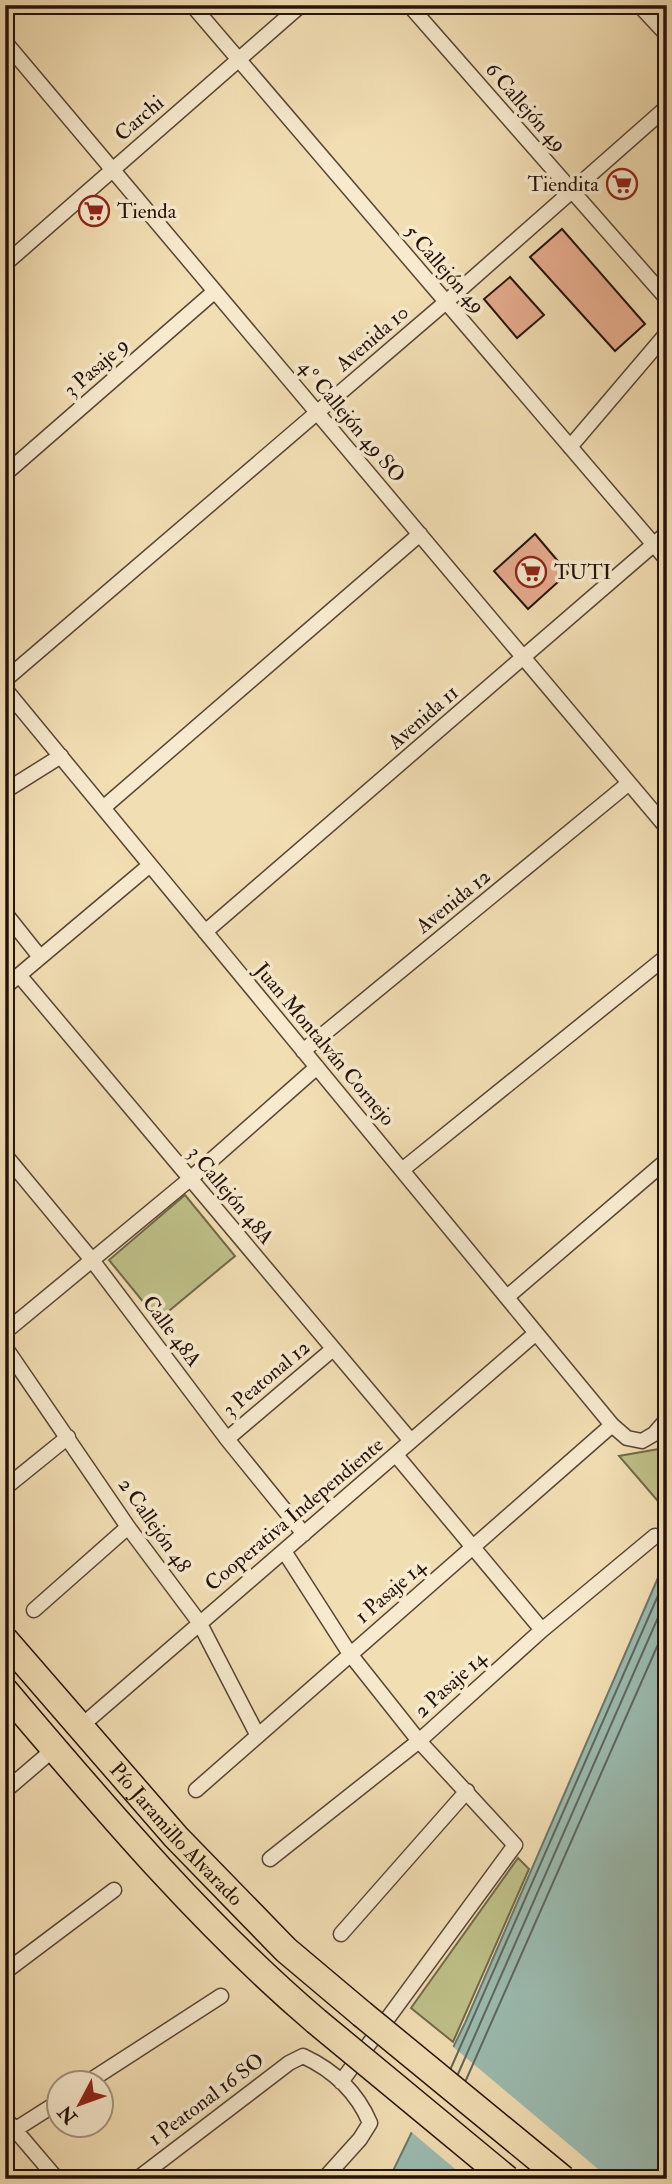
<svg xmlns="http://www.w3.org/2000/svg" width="672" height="2184" viewBox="0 0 672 2184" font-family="'IM FELL Double Pica',serif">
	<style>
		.green { fill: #bfc089; stroke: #72694a; stroke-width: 2 }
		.water { fill: #9bbcb1; stroke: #6b786f; stroke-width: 2 }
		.pier { fill: #f2deb3 }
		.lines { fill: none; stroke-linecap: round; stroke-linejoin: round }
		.shore { stroke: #60675e; stroke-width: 2 }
		.building { fill: #e7ac8e; stroke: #24120b; stroke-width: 2 }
		.street-casing { stroke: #584535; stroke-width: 17 }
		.highway-casing { stroke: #24120b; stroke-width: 29 }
		.street { stroke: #f7eace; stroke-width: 14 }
		.highway { stroke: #f2deb3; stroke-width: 26 }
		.highway-bridge-casing { stroke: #24120b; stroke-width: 29; stroke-linecap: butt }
		.highway-bridge { stroke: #f2deb3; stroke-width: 26 }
		.labels { text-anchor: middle; stroke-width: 7; stroke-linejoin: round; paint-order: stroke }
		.street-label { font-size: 21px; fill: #24120b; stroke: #f7eace }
		.poi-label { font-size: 21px; fill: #24120b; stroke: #f7eace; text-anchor: start }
	</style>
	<rect width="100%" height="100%" fill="#f2deb3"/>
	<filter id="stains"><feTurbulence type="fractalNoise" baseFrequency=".00286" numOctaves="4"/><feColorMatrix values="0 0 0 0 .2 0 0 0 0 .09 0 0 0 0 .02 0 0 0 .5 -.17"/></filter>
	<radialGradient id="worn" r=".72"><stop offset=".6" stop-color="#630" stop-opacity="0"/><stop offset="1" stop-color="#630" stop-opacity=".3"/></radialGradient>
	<path class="green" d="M185 1195 235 1256 158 1320 109 1260Z
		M664 1448 667 1451V1503L663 1507 619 1456Z
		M518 1858 529 1869 453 2042 411 2008Z"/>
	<path class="water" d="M667 1557V2179H389L465 2023Z"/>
	<path class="pier" d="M451 2045 610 2179H467L409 2130Z"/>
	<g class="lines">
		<path class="shore" d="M451 2068 667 1575
			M458 2074 667 1597
			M466 2080 667 1624"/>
	</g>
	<path class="building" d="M562 229 645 324 615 351 530 257Z
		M510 277 544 315 517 338 484 299Z
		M535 534 568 573 528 609 494 571Z"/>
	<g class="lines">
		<g class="street-casing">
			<path id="street" d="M192 5 667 560
				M409 5 667 299
				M639 5 667 35
				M5 42 667 828
				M5 264 301 5
				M570 447 667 333
				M5 474 215 291
				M5 680 446 302 667 107
				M5 689 612 1425 627 1438 642 1441 654 1434 667 1419
				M5 791 61 756
				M103 808 420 534
				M5 913 40 957
				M205 932 667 533
				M19 975 411 1441
				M5 987 150 865
				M303 1051 629 783
				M5 1155 92 1260 227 1439 304 1534
				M402 1170 667 956
				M507 1297 667 1160
				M5 1332 190 1179 317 1067
				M5 1347 128 1527 199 1622 258 1736
				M227 1439 333 1349
				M396 1455 542 1630
				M5 1488 68 1437
				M284 1551 350 1654 419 1741 515 1845 341 2082
				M34 1610 128 1527
				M80 1727 536 1333
				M196 1790 612 1425
				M5 1791 54 1749
				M270 1859 419 1741 542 1630 655 1536
				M341 1934 467 1791
				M5 1972 114 1890
				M88 2082 221 1996
				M5 2118 57 2179
				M5 2136 60 2101
				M137 2179 289 2063 303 2056C333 2070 357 2092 370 2123L360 2139 324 2179"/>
		</g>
		<g class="highway-casing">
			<g id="highway">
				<path id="s1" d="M5 1640 176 1837 286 1950 362 2014"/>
				<path d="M5 1691C103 1806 201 1923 316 2021"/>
			</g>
		</g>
		<use href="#street" class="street"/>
		<use href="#highway" class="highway"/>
		<g class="highway-bridge-casing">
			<path id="highway-bridge" d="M362 2014 563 2179
				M316 2021 507 2179"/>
		</g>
		<use href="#highway-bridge" class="highway-bridge"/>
	</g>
	<defs>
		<g id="supermarket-ring" transform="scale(1.575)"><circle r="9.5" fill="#f7eace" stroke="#8f2418" stroke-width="1.5"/><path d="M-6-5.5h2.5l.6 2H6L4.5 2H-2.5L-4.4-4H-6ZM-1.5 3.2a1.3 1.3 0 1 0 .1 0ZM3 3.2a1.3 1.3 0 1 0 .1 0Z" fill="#8f2418"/></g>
	</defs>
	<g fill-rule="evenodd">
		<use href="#supermarket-ring" x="622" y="184"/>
		<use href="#supermarket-ring" x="94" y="211"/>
		<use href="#supermarket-ring" x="531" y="572"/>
	</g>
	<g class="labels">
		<g class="street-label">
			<text transform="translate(526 107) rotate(49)" y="7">6 Callejón 49</text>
			<text transform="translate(139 118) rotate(-41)" y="7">Carchi</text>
			<text transform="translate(445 269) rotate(49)" y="7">5 Callejón 49</text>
			<text transform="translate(372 338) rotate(-41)" y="7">Avenida 10</text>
			<text transform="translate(96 367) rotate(-41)" y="7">3 Pasaje 9</text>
			<text transform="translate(352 421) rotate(50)" y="7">4º Callejón 49 SO</text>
			<text transform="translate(423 717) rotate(-41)" y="7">Avenida 11</text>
			<text transform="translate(453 901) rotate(-39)" y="7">Avenida 12</text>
			<text transform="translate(325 1044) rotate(50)" y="7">Juan Montalván Cornejo</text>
			<text transform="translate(231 1195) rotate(50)" y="7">3 Callejón 48A</text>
			<text transform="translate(172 1331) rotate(53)" y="7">Calle 48A</text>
			<text transform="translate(266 1378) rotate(-40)" y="7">3 Peatonal 12</text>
			<text transform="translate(294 1514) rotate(-40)" y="7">Cooperativa Independiente</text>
			<text transform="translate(155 1525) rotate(55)" y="7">2 Callejón 48</text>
			<text transform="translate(390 1591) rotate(-41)" y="7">1 Pasaje 14</text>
			<text transform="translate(450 1684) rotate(-42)" y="7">2 Pasaje 14</text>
			<text dy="7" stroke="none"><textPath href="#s1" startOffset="259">Pío Jaramillo Alvarado</textPath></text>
			<text transform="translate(206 2099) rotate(-37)" y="7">1 Peatonal 16 SO</text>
		</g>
		<g class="poi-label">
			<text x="599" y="191" text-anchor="end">Tiendita</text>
			<text x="117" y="218">Tienda</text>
			<text x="554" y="579">TUTI</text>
		</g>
	</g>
	<rect width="672" height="2184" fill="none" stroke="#f2deb3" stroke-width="28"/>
	<rect x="7" y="7" width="658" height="2170" fill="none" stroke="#24120b" stroke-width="3.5"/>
	<rect x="14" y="14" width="644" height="2156" fill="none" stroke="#24120b" stroke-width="2"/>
	<g transform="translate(80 2104) rotate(229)"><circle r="33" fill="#f7eace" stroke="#a39480" stroke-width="2"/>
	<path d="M0-5L12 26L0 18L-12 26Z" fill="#8f2418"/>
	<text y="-10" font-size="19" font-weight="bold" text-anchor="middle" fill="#24120b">N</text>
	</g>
	<rect width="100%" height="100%" filter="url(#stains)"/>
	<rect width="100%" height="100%" fill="url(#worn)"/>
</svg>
